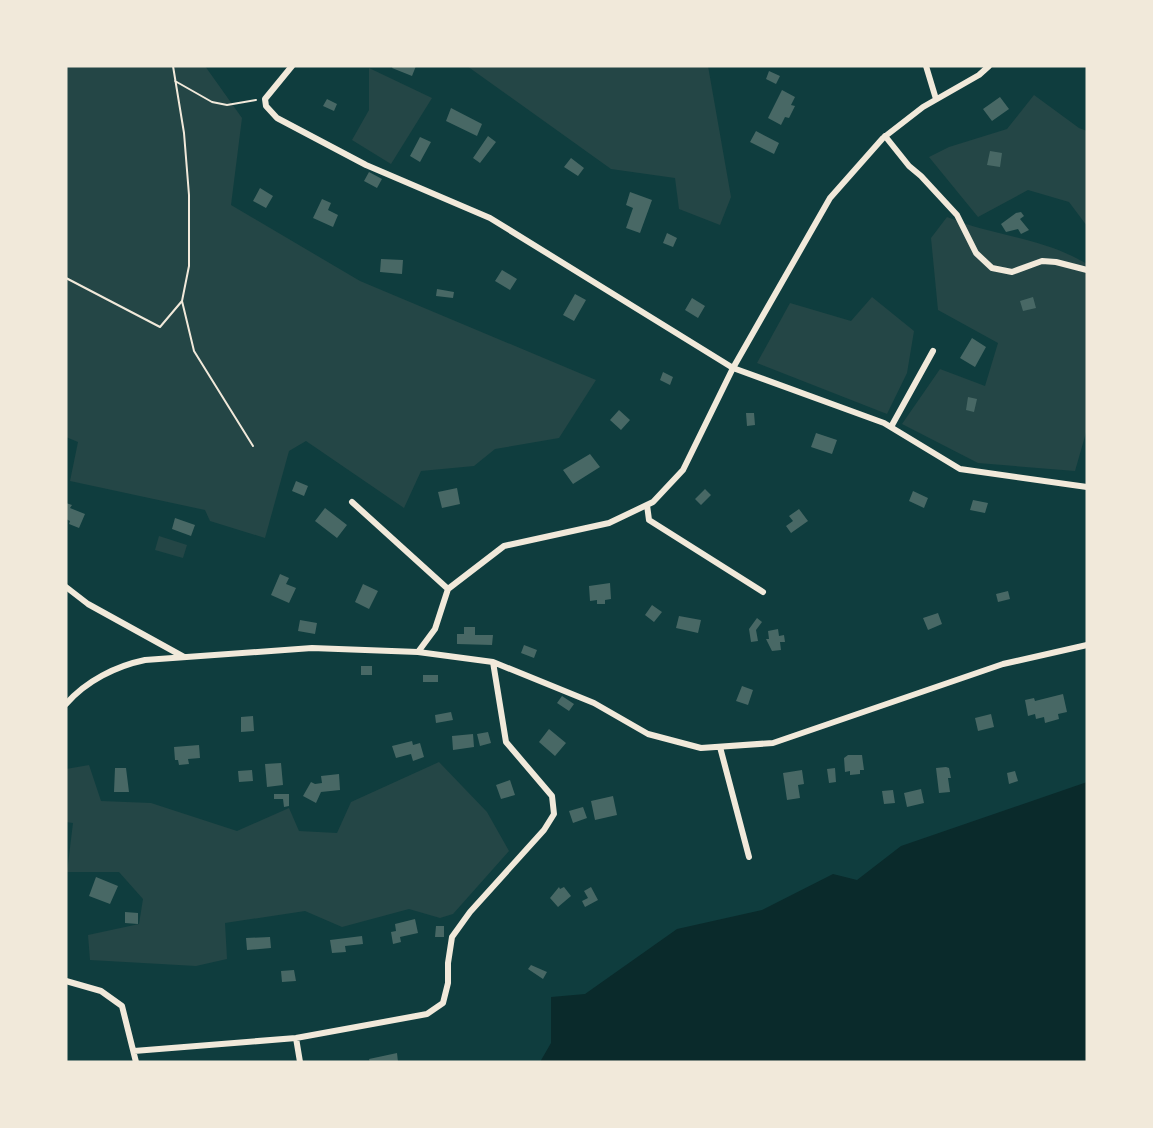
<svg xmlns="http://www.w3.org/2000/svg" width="1153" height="1128" viewBox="0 0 1153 1128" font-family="Rubik,sans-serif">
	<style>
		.green { fill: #244646 }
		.water { fill: #0a2a2b }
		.building { fill: #486865 }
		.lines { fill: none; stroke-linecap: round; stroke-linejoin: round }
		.path { stroke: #f1e9da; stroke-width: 2 }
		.minor { stroke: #f1e9da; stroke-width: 6 }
	</style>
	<rect width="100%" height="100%" fill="#0f3d3e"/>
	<path class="green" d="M66 66H205L242 118 231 205 360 281 596 380 559 438 495 449 474 466 421 471 404 508 306 441 289 451 265 538 210 521 205 510 70 481 78 442 66 437Z
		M467 66H708L731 197 720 225 679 209 675 178 611 169Z
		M369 68 432 98 391 164 352 140 369 110Z
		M1034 95 1079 128 1087 131V226L1069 202 1028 190 978 217 929 157 949 147 1007 129Z
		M947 217C993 236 1044 238 1087 264V429L1075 471 978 463 902 424 940 369 985 386 998 343 938 310 931 238Z
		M872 297 914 331 907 373 887 414 757 363 790 303 851 321Z
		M159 536 187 545 183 558 155 550Z
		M439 762 487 812 509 851 453 914 440 918 409 909 342 927 305 911 225 923 227 959 196 966 90 960 88 935 139 924 143 899 119 872H67L73 823 66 822V769L89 765 101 801 151 803 237 831 289 808 299 831 337 833 351 802Z"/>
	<path class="water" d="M1087 782V1062H540L551 1043V997L585 994 677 929 762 910 833 874 857 880 901 846Z"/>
	<path class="building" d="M393 66H416L412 76 392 68Z
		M769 71 780 76 776 84 766 79Z
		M782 90 795 97 791 105 795 106 789 118 785 117 781 125 768 118Z
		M1000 97 1009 109 992 121 983 109Z
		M327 99 337 104 334 111 323 106Z
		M451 108 482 124 477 136 446 121Z
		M756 131 779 143 774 154 750 142Z
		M488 136 496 142 480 163 473 158Z
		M420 137 431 142 420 162 410 156Z
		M990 151 1002 153 1000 167 987 165Z
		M571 158 584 168 578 176 564 167Z
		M369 172 382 179 377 188 364 181Z
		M260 188 273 196 266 208 253 201Z
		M630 192 652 200 640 233 626 228 633 208 626 205Z
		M322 199 331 203 328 210 338 215 333 227 313 218Z
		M1021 212 1024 216 1020 219 1029 230 1021 234 1018 229 1006 232 1001 224 1016 213Z
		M667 233 677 238 673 247 663 243Z
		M381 259 403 260 402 274 380 272Z
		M502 270 517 279 510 290 495 281Z
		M437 289 454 292 453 298 436 296Z
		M575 294 586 300 574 321 563 315Z
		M1033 297 1036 308 1023 311 1020 301Z
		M692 298 705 306 698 318 685 310Z
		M972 338 986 347 975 367 960 358Z
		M663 372 673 377 670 385 660 380Z
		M968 397 977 399 974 412 966 410Z
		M619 410 630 420 621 430 610 420Z
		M746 413H754L755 425 747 426Z
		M816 433 837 440 832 454 811 447Z
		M590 454 600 467 573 484 563 470Z
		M296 481 308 486 304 496 292 491Z
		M457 488 460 504 442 508 438 492Z
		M705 489 711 495 701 505 695 499Z
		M913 491 928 498 924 508 909 501Z
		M973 500 988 503 985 513 970 510Z
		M66 503 72 505 70 508 85 514 79 528 69 524 70 521 66 519Z
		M325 508 347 525 337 538 315 521Z
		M799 509 808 521 791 533 786 526 793 521 789 516Z
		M175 518 195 525 191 536 172 529Z
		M280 574 289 578 286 584 296 588 289 603 271 595Z
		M610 583 611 599 605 600V604H597V600L590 601 589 586Z
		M363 584 378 591 369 609 355 602Z
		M1008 591 1010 599 998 602 996 594Z
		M652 605 662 612 654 622 645 615Z
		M938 613 942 624 928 630 923 618Z
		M679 616 701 620 698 633 676 628Z
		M757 618 762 622 756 630 758 641 751 642 749 629Z
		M300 620 317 623 315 634 298 631Z
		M464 627H475V635H493L492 645 457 644V634H464Z
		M778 629 779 636 784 635 785 642H780L781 650 772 651 766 639H769L768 631Z
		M524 645 537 650 534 658 521 653Z
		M361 666H372V675H361Z
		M423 675H438V682H423Z
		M742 686 753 690 748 705 736 701Z
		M1063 694 1067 712 1058 714 1059 719 1045 723 1044 717 1036 719 1035 714 1028 716 1025 700 1034 698 1035 701Z
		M562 696 574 704 569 711 557 703Z
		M451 712 453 720 436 723 435 715Z
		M991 714 994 727 978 731 975 718Z
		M253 716 254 731 241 732V717Z
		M549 729 566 743 555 756 539 742Z
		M488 732 491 743 480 746 477 734Z
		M473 734 474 747 453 750 452 736Z
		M412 741 413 745 420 743 424 757 413 761 411 754 396 758 392 746Z
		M199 745 200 758 188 759 189 764 179 765 178 760H175L174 747Z
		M848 755H862L864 770H860V774L850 775V771L845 772 844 758Z
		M281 763 283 785 267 787 265 764Z
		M946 767 949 768 951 778H948L950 792 939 793 936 768Z
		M115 768H126L129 792H114Z
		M835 768 836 782 829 783 827 769Z
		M252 770 253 781 239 782 238 771Z
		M802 770 804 784 798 785 800 798 787 800 783 773Z
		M1015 771 1018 781 1009 784 1007 773Z
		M339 774 340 790 321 792 316 803 303 796 311 782 315 784 322 783 321 776Z
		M510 780 515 795 501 799 496 785Z
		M921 789 924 803 907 807 904 793Z
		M893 790 895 803 884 804 882 791Z
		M274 794H289V806L284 807 283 799H274Z
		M613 796 617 815 595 820 591 801Z
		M583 807 587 818 573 823 569 811Z
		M96 877 118 886 110 904 89 896Z
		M559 887 560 889 564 887 571 896 558 907 550 898Z
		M591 887 598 900 585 907 582 901 588 898 584 891Z
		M125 912 138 913V924L125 923Z
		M415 919 418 933 400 937 401 942 393 944 391 932 396 931 395 924Z
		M436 926H444V937H435Z
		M362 936 363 944 345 946 346 952 332 953 330 940Z
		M270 937 271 948 247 950 246 938Z
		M531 965 547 972 543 979 528 969Z
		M294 970 296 981 282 982 281 971Z
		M397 1053 398 1062H370L369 1059Z"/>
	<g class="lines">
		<path class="path" d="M175 81 212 102 227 105 256 100
			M66 278 160 327 182 301 189 266V195L184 133 173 66
			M182 301 194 351 253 446"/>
		<path class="minor" d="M292 66 265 99 266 106 277 118 366 165 490 218 733 368 884 423 960 469 1087 487
			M926 66 936 99
			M885 136 909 166 921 176 957 215 976 253 992 268 1012 272 1042 261 1056 262 1087 270
			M891 427 933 351
			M352 502 448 589
			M647 505 649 520 763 592
			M66 587 88 604 184 657
			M418 652 493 662 594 703 648 734 701 748 773 743 1003 664 1087 645
			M66 704C86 681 116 666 145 660L312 648 418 652 435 629 448 589 504 546 609 523 653 502 683 470 733 368 830 198 883 138 923 107 979 75 989 66
			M720 747 749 857
			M66 981 101 991 122 1006 136 1062
			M296 1038 300 1062
			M134 1051 296 1038 427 1014 443 1003 448 983V963L452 937 470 912 544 830 554 814 552 796 506 742 493 662"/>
	</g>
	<rect width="1153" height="1128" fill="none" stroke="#f1e9da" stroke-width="135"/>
</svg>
